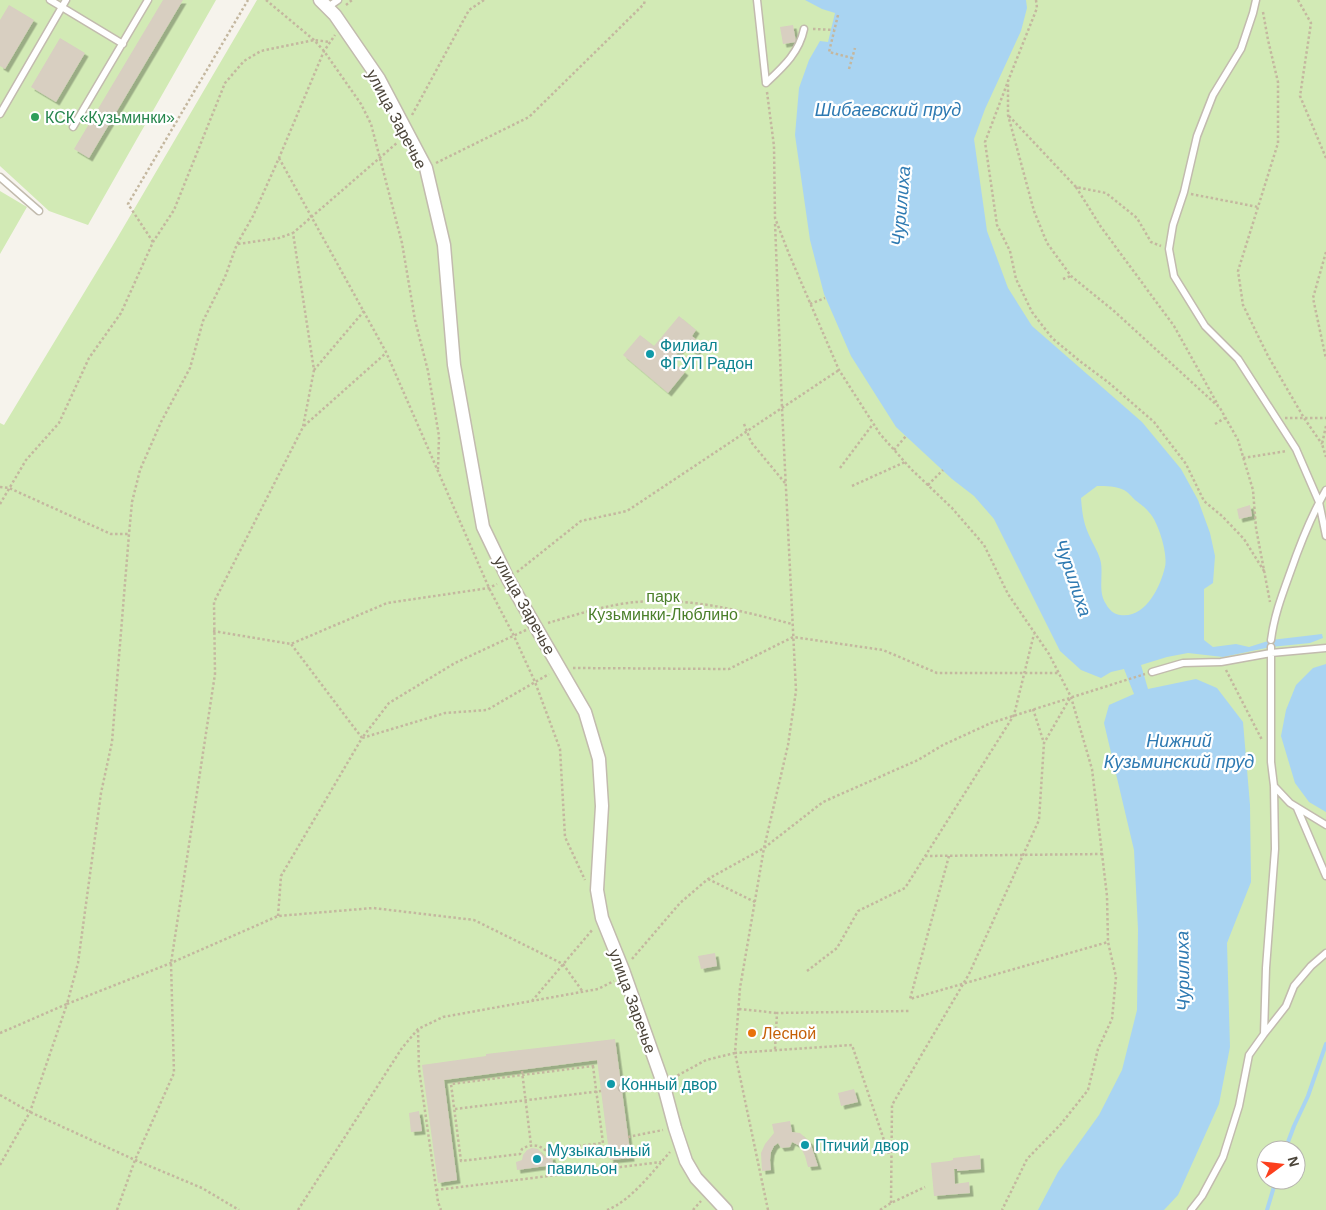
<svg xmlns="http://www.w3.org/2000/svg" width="1326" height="1210" viewBox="0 0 1326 1210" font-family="Helvetica,sans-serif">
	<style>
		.green { fill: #d2eab5; fill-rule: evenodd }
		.water { fill: #a9d4f2; fill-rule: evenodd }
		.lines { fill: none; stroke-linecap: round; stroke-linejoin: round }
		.stream { stroke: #a9d4f2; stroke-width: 4 }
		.building { fill: #d8cfc1; filter: url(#shadow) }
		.service-casing { stroke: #c2bbae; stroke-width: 9 }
		.minor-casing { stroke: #c2bbae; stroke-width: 15 }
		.path { stroke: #c4b79f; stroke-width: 2.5; stroke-dasharray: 2.5 2.5; stroke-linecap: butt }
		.service { stroke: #fff; stroke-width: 6 }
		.minor { stroke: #fff; stroke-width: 12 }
		.leisure-dot { fill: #2e9e5b; stroke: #fff; stroke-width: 2 }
		.culture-dot { fill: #0f9aa8; stroke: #fff; stroke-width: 2 }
		.food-dot { fill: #e8710a; stroke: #fff; stroke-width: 2 }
		.labels { text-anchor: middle; stroke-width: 4.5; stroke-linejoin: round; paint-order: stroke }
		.leisure-label { font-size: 16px; fill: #27864d; stroke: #fff; text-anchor: start }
		.street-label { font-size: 16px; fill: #4b4439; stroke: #fff }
		.culture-label { font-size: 16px; fill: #0d838f; stroke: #fff; text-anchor: start }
		.park-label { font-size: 16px; fill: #4a7f2a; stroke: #fff }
		.food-label { font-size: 16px; fill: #c56008; stroke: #fff; text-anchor: start }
		.water-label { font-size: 18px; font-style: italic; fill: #2e7ab2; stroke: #fff }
	</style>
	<defs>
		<filter id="shadow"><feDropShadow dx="3.5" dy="3.5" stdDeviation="0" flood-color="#0004"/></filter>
	</defs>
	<rect width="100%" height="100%" fill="#f6f3ec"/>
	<path class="green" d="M0 0H216L88 225 49 211 0 166Z
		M257 0H1326V1210H0V423L4 425 116 240ZM1266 1150H1296V1180H1266Z
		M0 191 27 207 0 254Z"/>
	<path class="water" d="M805 0H1026L1027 8 1021 31 985 109 974 139 987 231 1008 288 1032 326 1142 422 1181 469 1198 500 1210 533 1215 556 1213 583 1204 589V640L1213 647 1236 644 1249 647 1271 640 1322 634 1323 638 1310 643 1271 647 1223 657 1188 653 1167 657 1141 665 1148 689 1196 679 1217 688 1243 722 1250 805 1251 882 1227 943 1230 1047 1219 1104 1178 1195 1164 1210H1038L1058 1172 1099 1115 1122 1070 1137 1010 1138 929 1134 850 1104 723 1109 705 1134 694 1124 669 1111 672 1101 678 1081 670 1060 651 994 519 974 496 952 479 896 427 851 356 824 294 810 240 795 135 799 88 809 60 820 41 828 42 835 13 822 9ZM1097 486C1106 486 1116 486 1124 490 1128 492 1132 497 1135 500 1142 505 1147 509 1152 516 1159 526 1168 554 1165 567 1160 588 1145 619 1120 615 1114 614 1109 610 1106 604 1098 593 1103 576 1101 563 1099 552 1093 545 1089 535 1083 522 1082 511 1081 498Z
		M1326 664V812L1309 802 1295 783 1281 736 1286 710 1296 685 1313 668Z"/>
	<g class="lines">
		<path class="stream" d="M1285 1150 1294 1126 1308 1096 1326 1044
			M1267 1210 1276 1180"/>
	</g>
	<path class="building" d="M163 0H183L89 158 74 149Z
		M9 5 34 20 5 69 0 66V20Z
		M793 25 796 42 783 44 780 27Z
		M60 38 85 53 56 102 31 87Z
		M679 316 696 330 692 336 702 345 695 353 685 344 671 361 685 372 668 393 623 355 640 335 654 346Z
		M1250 505 1252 516 1239 519 1237 509Z
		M715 953 717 966 701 969 698 956Z
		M615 1039 631 1158 610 1160 597 1060 444 1080 457 1180 438 1183 422 1065 486 1056V1054Z
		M854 1089 858 1102 841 1106 838 1093Z
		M419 1111 422 1131 411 1132 409 1113Z
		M790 1121 792 1132 800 1133 810 1142 818 1166 808 1167 805 1156 800 1146 792 1142 790 1147 781 1148 778 1143 774 1146 771 1152 770 1160 771 1170 762 1171 761 1153 765 1144 774 1133 772 1124Z
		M532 1148 538 1149 545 1157 552 1156 553 1165 517 1170 516 1162 522 1160 523 1155 527 1150Z
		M980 1155 981 1169 957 1171V1169H954L955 1184 969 1182 970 1193 934 1196 931 1163 949 1161 953 1160V1158Z"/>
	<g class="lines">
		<g class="service-casing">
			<path id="service" d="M50 0 123 44
				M757 0 766 83
				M1256 0 1253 13 1241 49 1213 95 1197 136 1184 192 1173 225 1169 249 1174 276 1205 326 1238 359 1296 449 1319 502 1326 536
				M328 7 338 0
				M766 83C783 67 799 53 804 29
				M0 114 66 0
				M73 127 148 0
				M0 177 39 211
				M1271 640C1274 616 1282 595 1290 573 1300 544 1311 516 1326 490
				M1152 672 1183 663 1221 662 1271 653 1326 648
				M1274 786 1290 803 1326 825
				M1297 808 1326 876
				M1264 1034 1286 1006 1294 986 1311 966 1326 953
				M622 1088 663 1083
				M1191 1210 1202 1196 1223 1157 1239 1106 1249 1055 1264 1034 1266 968 1275 849 1274 786 1271 762V647"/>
		</g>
		<g class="minor-casing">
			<path id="minor" d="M320 0 335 15 379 79 426 168 444 245 454 365 483 527 508 579 585 712 599 759 602 806 597 890 602 918 623 970 663 1083 675 1128 686 1161 696 1178 726 1210"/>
		</g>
		<path class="path" d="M266 0 314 40 324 51 361 104 371 124 402 243 415 320 428 371 439 436 438 469
			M1036 0 1037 8 1008 81V115L1034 211 1047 243 1071 276 1114 311 1220 408 1238 440 1253 490 1256 528 1270 602
			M1298 0 1311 23 1300 96 1326 158
			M346 5 352 0
			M1263 12 1268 40 1278 82V143L1238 271 1243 305 1268 356 1304 418 1322 444
			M838 15 829 52 852 58
			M813 29 834 30
			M849 69 855 48
			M1007 84 985 142 997 225 1010 251 1016 279 1032 312 1052 338 1081 362 1108 382 1154 422 1186 464 1204 501 1222 516 1244 539 1264 571
			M767 92 774 146 775 218 789 254 839 370 880 434 911 469 952 508 984 545 1008 594 1049 654 1071 697 1092 769 1107 896 1108 942 1116 977 1112 1019 1098 1049 1088 1090 1061 1124 1027 1159 1002 1210
			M412 115 469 10 484 0
			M1009 116 1076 187 1106 193 1137 218 1151 242 1161 246
			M279 158 386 352 489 588 514 636 535 682 560 749 565 837 585 880
			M436 163 529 117 644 4 645 0
			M1076 187 1101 227 1174 326 1218 405
			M1191 194 1258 207
			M153 242 128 204 248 0
			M238 244 279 238 293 233
			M1326 252 1313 298 1326 359
			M1063 279 1071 276
			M810 304 825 298
			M314 370 364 311
			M1285 418H1326
			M744 424 751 442 785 483
			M1215 424 1225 418
			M304 426 386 353
			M1326 426 1322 444 1326 457
			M894 450 906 436
			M1243 458 1287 451
			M840 468 873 424
			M928 485 943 470
			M852 486 905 462
			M0 487 9 488 111 534H128
			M0 504 26 460 59 423 89 358 121 313 153 242 174 210 225 83 244 61 261 51 314 40 330 42
			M517 572 581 521 627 511 839 370
			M548 623C575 615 609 604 637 602 690 597 742 611 792 624
			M526 630 455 663 389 703 362 738 445 713 487 710 549 674
			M213 631 291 644 387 603 489 588 497 584
			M573 668 729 669 793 637 883 650 937 673H1058
			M1226 670 1262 740
			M1033 709 1044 743
			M925 856 1103 854
			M949 856 910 999 1108 942
			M708 879 755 902
			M278 916 281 876 362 738 291 644
			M632 959 680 903 708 879 764 848 823 802 918 760 943 745 991 723 1145 674
			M807 971 837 948 858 911 905 888 1014 715 1034 634
			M532 1001 593 929
			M739 1009 777 1013
			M418 1030 419 1069 438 1202 441 1210
			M0 1033 67 1004 78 963 101 793 112 742 129 534 132 502 140 470 161 422 190 368 203 321 225 277 237 244 253 216 279 158 324 51 335 35
			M775 1049 777 1013 909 1011
			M593 1066 603 1143 545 1150C538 1144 530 1144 522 1149L520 1154 461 1161 451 1084Z
			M522 1071 531 1145
			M673 1078 706 1060 735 1053 740 988 764 848 788 745 796 691 782 408 775 222
			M0 1095 30 1112 135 1160 202 1188 239 1210
			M455 1109 601 1091
			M628 1137 663 1130
			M0 1165 30 1112 67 1004 171 963 278 916 373 908 474 920 563 964 583 992
			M436 1190 661 1162
			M891 1203 892 1105 969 974 1039 820 1044 743 1070 698
			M117 1210 135 1160 174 1073 171 963 215 674 214 602 303 427 314 370 293 233 398 142
			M298 1210 402 1048 418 1029 443 1017 598 989 614 981
			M607 1210C631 1201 653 1171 670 1152
			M693 1210 701 1201
			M768 1210 735 1053 852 1045 889 1155
			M880 1210 891 1203 925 1187"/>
		<use href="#service" class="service"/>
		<use href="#minor" class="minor"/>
	</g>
	<circle class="leisure-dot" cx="35" cy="117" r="5"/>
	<g class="culture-dot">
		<circle cx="650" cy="354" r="5"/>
		<circle cx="611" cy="1084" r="5"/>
		<circle cx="805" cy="1145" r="5"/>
		<circle cx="537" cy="1159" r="5"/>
	</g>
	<circle class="food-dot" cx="752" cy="1033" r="5"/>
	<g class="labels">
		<g class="leisure-label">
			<text x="45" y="123">КСК «Кузьминки»</text>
		</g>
		<g class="street-label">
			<text transform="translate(397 119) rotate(62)" y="6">улица Заречье</text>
			<text transform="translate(525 605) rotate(61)" y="6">улица Заречье</text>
			<text transform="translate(633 1001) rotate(70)" y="6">улица Заречье</text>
		</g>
		<g class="culture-label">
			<text x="660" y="351">Филиал<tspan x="660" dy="18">ФГУП Радон</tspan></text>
			<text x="621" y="1090">Конный двор</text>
			<text x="815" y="1151">Птичий двор</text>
			<text x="547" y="1156">Музыкальный<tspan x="547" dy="18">павильон</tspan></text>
		</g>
		<g class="park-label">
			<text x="663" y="602">парк<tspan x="663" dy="18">Кузьминки-Люблино</tspan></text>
		</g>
		<g class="food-label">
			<text x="762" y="1039">Лесной</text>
		</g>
		<g class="water-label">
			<text x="888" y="116">Шибаевский пруд</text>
			<text transform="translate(901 206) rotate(-85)" y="6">Чурилиха</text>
			<text transform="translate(1073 578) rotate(71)" y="6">Чурилиха</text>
			<text x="1179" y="747">Нижний<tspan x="1179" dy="21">Кузьминский пруд</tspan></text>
			<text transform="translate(1183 971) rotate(-91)" y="6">Чурилиха</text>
		</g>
	</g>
	<g transform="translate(1281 1165) rotate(75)"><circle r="24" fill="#ffffff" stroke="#b7b4b0"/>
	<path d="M0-4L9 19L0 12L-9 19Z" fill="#fc3f1d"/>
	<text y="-8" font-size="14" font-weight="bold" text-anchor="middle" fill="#4b4439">N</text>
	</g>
</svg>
